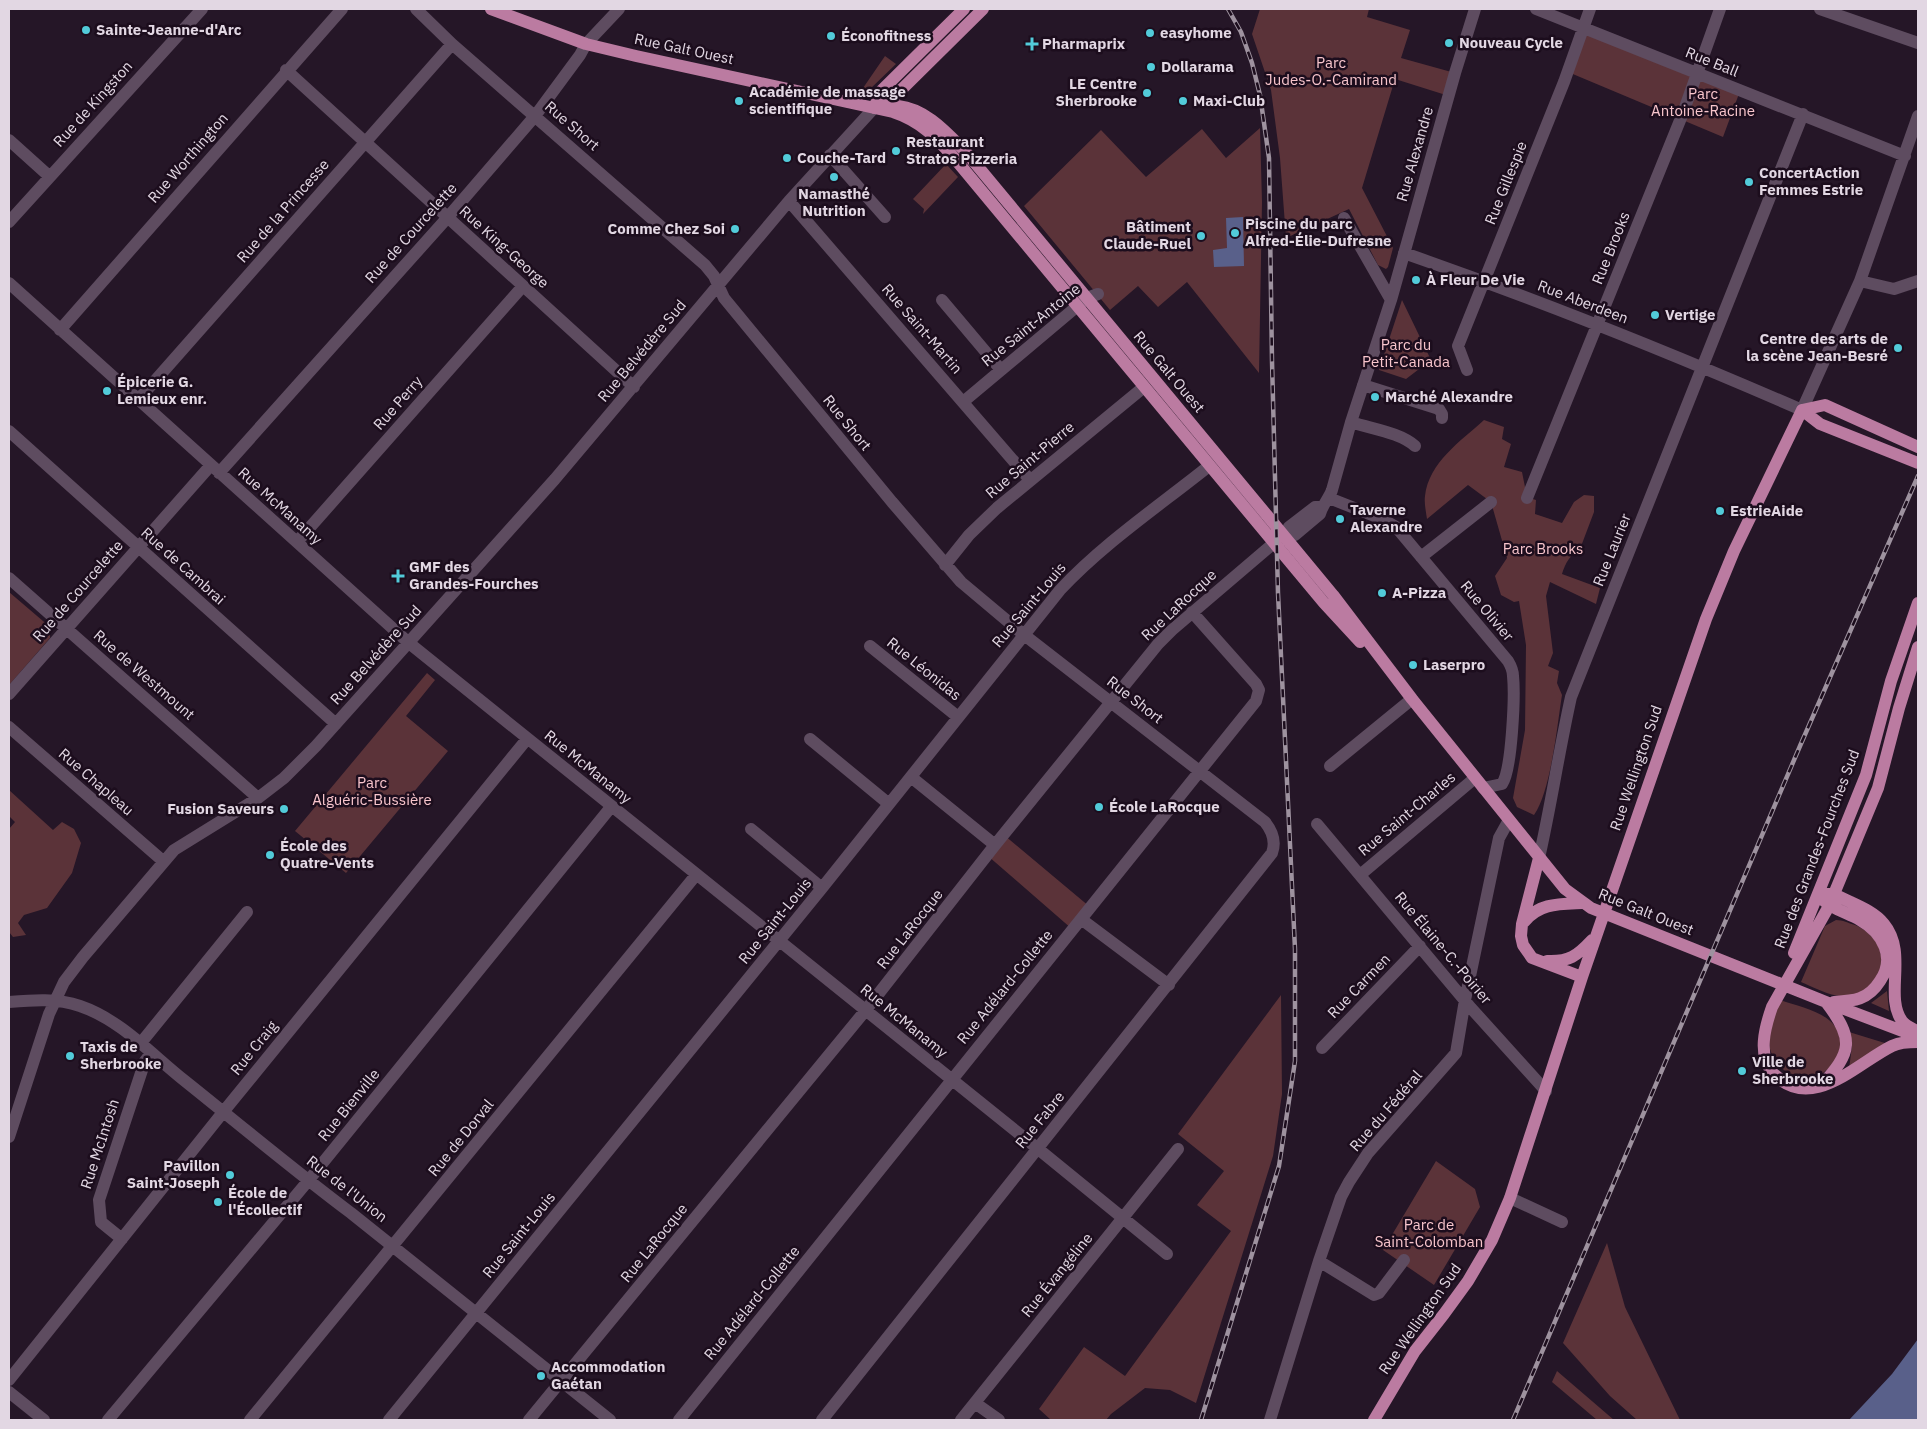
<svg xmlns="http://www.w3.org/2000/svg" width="1927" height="1429" viewBox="0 0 1927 1429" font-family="'IBM Plex Sans',sans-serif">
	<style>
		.green { fill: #5b3339 }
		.water { fill: #59608a }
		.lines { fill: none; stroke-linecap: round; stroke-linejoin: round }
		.minor { stroke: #5e4c60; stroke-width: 12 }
		.major { stroke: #bb7ba1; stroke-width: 12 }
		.rail-casing { stroke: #9e929f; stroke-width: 4.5 }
		.rail { stroke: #1c0d1d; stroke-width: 2.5; stroke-dasharray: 8; stroke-linecap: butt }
		.poi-dot { fill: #52cbd9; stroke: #1c0d1d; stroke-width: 2 }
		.labels { text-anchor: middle; stroke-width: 5; stroke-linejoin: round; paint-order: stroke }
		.poi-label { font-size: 15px; font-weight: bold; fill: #e2d7e3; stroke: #1c0d1d; text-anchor: start }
		.street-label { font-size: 15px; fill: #e2d7e3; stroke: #1c0d1d }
		.park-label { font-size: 15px; fill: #f8c5cc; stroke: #1c0d1d }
	</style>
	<rect width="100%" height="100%" fill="#251627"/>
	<path class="green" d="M1260 9H1369L1367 17 1410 30 1401 58 1455 73 1449 96 1395 79 1362 188 1393 248 1388 267 1386 269 1378 265 1349 209 1286 238 1280 158 1271 90 1252 34Z
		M1585 28 1740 91 1723 137 1568 72Z
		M885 56 896 64 869 90 861 91Z
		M1260 128 1262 202 1259 373 1187 282 1158 307 1138 286 1110 310 1024 206 1101 130 1146 177 1202 129 1226 158Z
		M946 164 958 177 923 214 924 209 913 199Z
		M1402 300 1431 360 1406 379 1379 370Z
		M1484 420 1504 427 1502 439 1511 444 1504 467 1522 472 1527 497 1536 500 1535 514 1562 523 1574 502 1584 495 1594 496V512L1580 549C1571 554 1565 563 1562 574L1600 588 1596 604 1550 582 1546 596 1553 653 1548 666 1559 671 1557 683 1562 695C1557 726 1551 791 1534 815L1517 807 1513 798 1525 730 1526 645 1519 601 1514 602 1501 595 1495 576 1507 558 1491 502 1468 485 1427 519C1426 512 1424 503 1425 496 1429 462 1461 441 1484 420Z
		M9 592 50 627V638L9 685Z
		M427 673 435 680 406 716 448 751 346 873 295 831Z
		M9 790 53 830 62 822 74 829 81 843 72 873 47 908 24 915 18 923 26 935 13 937 9 932V829L15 822 9 816Z
		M1004 835 1090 907 1072 929 988 856Z
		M1836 920C1843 920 1848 923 1855 925 1897 943 1887 996 1841 996 1830 996 1811 986 1801 982L1825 926Z
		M1887 991 1889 1011 1871 1003Z
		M1281 995 1282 1094 1273 1156 1196 1403 1170 1390 1145 1388 1111 1414 1106 1420H1051L1039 1409 1084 1347 1125 1376 1231 1231 1197 1205 1224 1171 1178 1134Z
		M1780 1000C1799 1007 1833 1012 1839 1035 1841 1040 1840 1048 1841 1054 1834 1062 1826 1074 1815 1077 1796 1083 1775 1068 1770 1049 1767 1033 1774 1015 1780 1000Z
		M1849 1032 1888 1044 1849 1069 1852 1046Z
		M1436 1161 1475 1189 1480 1207 1434 1285 1383 1250Z
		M1607 1243 1625 1307 1680 1420H1637L1610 1396 1563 1343Z
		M1557 1371 1614 1420H1597L1552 1382Z"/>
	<path class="water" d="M1243 217 1244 266 1214 267 1213 250 1227 248 1226 218Z
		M1918 1339V1420H1849L1892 1374Z"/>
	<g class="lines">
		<path class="minor" d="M416 9 452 44 705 265 714 276 724 298 892 502 961 582 1023 634 1265 822C1273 832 1276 842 1272 853L822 1420
			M1536 9 1905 156
			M1820 9 1918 43
			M286 70 634 387
			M9 140 49 176
			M830 155 885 217
			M789 201 1030 480
			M1344 218 1391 300
			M9 222 202 9
			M1404 253C1539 300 1671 353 1802 410L1860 281 1918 116
			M1860 281 1894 289 1918 281
			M9 283 409 643 1037 1148 1167 1254
			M942 300 1001 370
			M60 330 342 9
			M1467 370 1458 346 1564 82 1590 9
			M1363 385 1439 409 1442 414V418
			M138 400 452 44
			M963 402 1087 298 1098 294
			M1351 422C1371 429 1399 432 1415 446
			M9 431 336 724
			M219 473 448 217 535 116 580 55 586 44 619 9
			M1329 498 1382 519 1396 527 1508 661C1511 666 1513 671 1513 676 1515 695 1512 770 1502 784L1483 788
			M1527 498 1683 113 1720 9
			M1284 536 1289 527 1315 507H1322
			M297 542 523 286
			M1421 557 1491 502
			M945 565 969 535 997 508 1144 387
			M9 578 258 798
			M870 646 958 717
			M9 694 211 465
			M9 727 163 861
			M810 739 889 804
			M1330 766 1412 699
			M911 777 995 845
			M1317 824 1471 1008 1546 1091
			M751 829 822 888
			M1539 858C1551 805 1559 751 1571 697L1803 114
			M1360 875 1475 778
			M1081 919 1169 985
			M9 1002C33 1000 57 998 80 1006 121 1020 152 1055 185 1081 240 1125 295 1171 351 1213L610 1420
			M140 1044 247 912
			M1322 1048 1420 946
			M9 1137 49 1014 64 982 83 957 174 850 258 798 284 778 316 746 555 479 789 201 874 108
			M1510 1198 1562 1222
			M122 1239 101 1222 99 1200 145 1061 151 1053
			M1319 1261 1374 1295 1379 1293 1404 1260
			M9 1380 224 1111 527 739
			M9 1392 44 1420
			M975 1403 999 1420
			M108 1420 308 1181 611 807
			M250 1420 696 875
			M389 1420 822 888 1060 590C1104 543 1159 506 1209 466
			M529 1420 865 1011 995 845 1158 644 1172 630 1274 543 1284 536 1295 535 1320 514C1322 505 1329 499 1332 490L1351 422 1391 300 1455 73 1475 9
			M679 1420 1256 701 1259 690 1256 684 1192 612
			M961 1420 1178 1149
			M1270 1420 1319 1261 1341 1197 1349 1182 1368 1153 1456 1053 1465 1000 1499 838 1509 820"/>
		<path class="major" d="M491 9 586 44 636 56 893 112C921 121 938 139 956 160L1324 603 1360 642
			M879 105 896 95 983 9
			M874 108C882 107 890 105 898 106 926 109 946 132 965 151L1333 595 1412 699 1565 889 1591 908 1826 1002 1918 1037
			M874 108 881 91 964 9
			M1802 410 1820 424 1918 463
			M1802 410 1825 405 1918 447
			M1918 647 1899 708 1878 788 1829 906 1772 1007C1765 1027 1757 1055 1773 1073 1811 1114 1857 1063 1892 1046 1900 1042 1909 1042 1918 1042
			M1539 858 1522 924 1521 936 1523 945 1532 958 1582 977
			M1827 894H1834C1850 903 1872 909 1884 924 1908 953 1884 996 1902 1021 1905 1025 1911 1028 1915 1030
			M1823 900C1834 910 1848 913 1860 920 1883 933 1896 958 1880 981 1868 1000 1854 1001 1834 1002
			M1524 922C1539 903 1559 904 1582 903
			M1794 953 1866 775 1891 681 1918 603
			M1547 961C1569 962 1577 956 1592 940
			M1821 1085C1853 1053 1854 1038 1826 1002
			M1374 1420 1415 1351 1444 1314 1468 1281 1492 1240 1510 1198 1582 977 1706 619 1734 551 1802 410"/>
		<g class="rail-casing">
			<path id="rail" d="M1201 1420 1279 1166 1295 1061V949L1278 593 1272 361 1269 158 1260 95 1252 63 1241 32 1228 9
				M1513 1420 1800 746 1918 476"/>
		</g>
		<use href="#rail" class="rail"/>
	</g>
	<g class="poi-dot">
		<circle cx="86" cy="30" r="5"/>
		<circle cx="1150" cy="33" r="5"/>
		<circle cx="831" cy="36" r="5"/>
		<circle cx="1449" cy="43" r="5"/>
		<path d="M1029.5 36.5h5v5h5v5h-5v5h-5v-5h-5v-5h5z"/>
		<circle cx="1151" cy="67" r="5"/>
		<circle cx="1147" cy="93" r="5"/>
		<circle cx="739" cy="101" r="5"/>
		<circle cx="1183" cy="101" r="5"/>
		<circle cx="896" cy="151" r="5"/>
		<circle cx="787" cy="158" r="5"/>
		<circle cx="834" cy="177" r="5"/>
		<circle cx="1749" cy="182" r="5"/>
		<circle cx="735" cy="229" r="5"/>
		<circle cx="1235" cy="233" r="5"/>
		<circle cx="1201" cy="236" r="5"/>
		<circle cx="1416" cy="280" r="5"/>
		<circle cx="1655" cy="315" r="5"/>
		<circle cx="1898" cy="348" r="5"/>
		<circle cx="107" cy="391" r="5"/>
		<circle cx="1375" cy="397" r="5"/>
		<circle cx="1720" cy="511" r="5"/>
		<circle cx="1340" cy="519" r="5"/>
		<path d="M395.5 568.5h5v5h5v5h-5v5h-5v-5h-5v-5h5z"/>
		<circle cx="1382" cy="593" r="5"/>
		<circle cx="1413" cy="665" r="5"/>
		<circle cx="1099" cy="807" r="5"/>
		<circle cx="284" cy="809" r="5"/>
		<circle cx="270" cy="855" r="5"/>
		<circle cx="70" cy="1056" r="5"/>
		<circle cx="1742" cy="1071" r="5"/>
		<circle cx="230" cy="1175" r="5"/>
		<circle cx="218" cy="1202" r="5"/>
		<circle cx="541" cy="1376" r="5"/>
	</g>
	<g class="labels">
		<g class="poi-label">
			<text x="96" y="35">Sainte-Jeanne-d'Arc</text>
			<text x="1160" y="38">easyhome</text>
			<text x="841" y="41">Éconofitness</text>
			<text x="1459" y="48">Nouveau Cycle</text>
			<text x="1042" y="49">Pharmaprix</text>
			<text x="1161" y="72">Dollarama</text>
			<text x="1137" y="89" text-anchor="end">LE Centre<tspan x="1137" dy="17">Sherbrooke</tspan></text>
			<text x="749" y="97">Académie de massage<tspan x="749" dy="17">scientifique</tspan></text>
			<text x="1193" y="106">Maxi-Club</text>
			<text x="906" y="147">Restaurant<tspan x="906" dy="17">Stratos Pizzeria</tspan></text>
			<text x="797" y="163">Couche-Tard</text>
			<text x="1759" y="178">ConcertAction<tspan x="1759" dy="17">Femmes Estrie</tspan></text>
			<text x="834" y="199" text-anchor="middle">Namasthé<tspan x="834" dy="17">Nutrition</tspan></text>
			<text x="1245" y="229">Piscine du parc<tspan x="1245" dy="17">Alfred-Élie-Dufresne</tspan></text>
			<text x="1191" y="232" text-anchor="end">Bâtiment<tspan x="1191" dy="17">Claude-Ruel</tspan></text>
			<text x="725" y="234" text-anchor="end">Comme Chez Soi</text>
			<text x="1426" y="285">À Fleur De Vie</text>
			<text x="1665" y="320">Vertige</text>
			<text x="1888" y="344" text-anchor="end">Centre des arts de<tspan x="1888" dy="17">la scène Jean-Besré</tspan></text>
			<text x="117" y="387">Épicerie G.<tspan x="117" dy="17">Lemieux enr.</tspan></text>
			<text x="1385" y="402">Marché Alexandre</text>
			<text x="1350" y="515">Taverne<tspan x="1350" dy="17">Alexandre</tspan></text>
			<text x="1730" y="516">EstrieAide</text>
			<text x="409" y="572">GMF des<tspan x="409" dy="17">Grandes-Fourches</tspan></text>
			<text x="1392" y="598">A-Pizza</text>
			<text x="1423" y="670">Laserpro</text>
			<text x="1109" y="812">École LaRocque</text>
			<text x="274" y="814" text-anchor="end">Fusion Saveurs</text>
			<text x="280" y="851">École des<tspan x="280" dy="17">Quatre-Vents</tspan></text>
			<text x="80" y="1052">Taxis de<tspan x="80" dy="17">Sherbrooke</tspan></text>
			<text x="1752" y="1067">Ville de<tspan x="1752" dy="17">Sherbrooke</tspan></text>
			<text x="220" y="1171" text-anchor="end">Pavillon<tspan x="220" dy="17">Saint-Joseph</tspan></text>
			<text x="228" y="1198">École de<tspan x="228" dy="17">l'Écollectif</tspan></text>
			<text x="551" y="1372">Accommodation<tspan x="551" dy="17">Gaétan</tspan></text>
		</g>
		<g class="street-label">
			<text transform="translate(684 49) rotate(12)" y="5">Rue Galt Ouest</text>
			<text transform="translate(1712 62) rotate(22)" y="5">Rue Ball</text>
			<text transform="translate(93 104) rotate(-48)" y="5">Rue de Kingston</text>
			<text transform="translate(572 126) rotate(41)" y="5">Rue Short</text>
			<text transform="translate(1415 154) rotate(-74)" y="5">Rue Alexandre</text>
			<text transform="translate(188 158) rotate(-49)" y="5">Rue Worthington</text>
			<text transform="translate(1506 183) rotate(-68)" y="5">Rue Gillespie</text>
			<text transform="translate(283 211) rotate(-49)" y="5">Rue de la Princesse</text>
			<text transform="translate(411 233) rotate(-48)" y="5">Rue de Courcelette</text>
			<text transform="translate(504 247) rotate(42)" y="5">Rue King-George</text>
			<text transform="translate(1611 248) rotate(-68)" y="5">Rue Brooks</text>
			<text transform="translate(1583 302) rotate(21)" y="5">Rue Aberdeen</text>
			<text transform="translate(1031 325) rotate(-39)" y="5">Rue Saint-Antoine</text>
			<text transform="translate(922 329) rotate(49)" y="5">Rue Saint-Martin</text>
			<text transform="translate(642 351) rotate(-50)" y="5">Rue Belvédère Sud</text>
			<text transform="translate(1169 372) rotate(50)" y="5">Rue Galt Ouest</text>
			<text transform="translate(398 403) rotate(-49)" y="5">Rue Perry</text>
			<text transform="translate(847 423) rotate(51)" y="5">Rue Short</text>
			<text transform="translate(1030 460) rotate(-40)" y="5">Rue Saint-Pierre</text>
			<text transform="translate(280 506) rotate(42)" y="5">Rue McManamy</text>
			<text transform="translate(1612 550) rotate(-68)" y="5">Rue Laurier</text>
			<text transform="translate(183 566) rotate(42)" y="5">Rue de Cambrai</text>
			<text transform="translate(78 591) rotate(-49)" y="5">Rue de Courcelette</text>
			<text transform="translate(1029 605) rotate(-50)" y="5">Rue Saint-Louis</text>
			<text transform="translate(1179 605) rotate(-43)" y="5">Rue LaRocque</text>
			<text transform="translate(1487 611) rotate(50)" y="5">Rue Olivier</text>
			<text transform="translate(376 655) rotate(-48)" y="5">Rue Belvédère Sud</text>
			<text transform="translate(924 669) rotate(39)" y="5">Rue Léonidas</text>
			<text transform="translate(144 675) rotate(41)" y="5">Rue de Westmount</text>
			<text transform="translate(1135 700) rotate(38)" y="5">Rue Short</text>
			<text transform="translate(588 767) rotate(39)" y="5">Rue McManamy</text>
			<text transform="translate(1636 768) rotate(-71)" y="5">Rue Wellington Sud</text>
			<text transform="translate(96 782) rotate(41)" y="5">Rue Chapleau</text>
			<text transform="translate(1407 814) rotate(-40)" y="5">Rue Saint-Charles</text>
			<text transform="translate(1817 849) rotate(-69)" y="5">Rue des Grandes-Fourches Sud</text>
			<text transform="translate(1646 912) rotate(22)" y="5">Rue Galt Ouest</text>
			<text transform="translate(775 921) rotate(-51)" y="5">Rue Saint-Louis</text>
			<text transform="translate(910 929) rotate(-52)" y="5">Rue LaRocque</text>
			<text transform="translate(1443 948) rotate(50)" y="5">Rue Élaine-C.-Poirier</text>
			<text transform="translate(1359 986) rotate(-46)" y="5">Rue Carmen</text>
			<text transform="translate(1005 987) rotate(-51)" y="5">Rue Adélard-Collette</text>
			<text transform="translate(904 1021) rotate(39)" y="5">Rue McManamy</text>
			<text transform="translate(254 1048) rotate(-51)" y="5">Rue Craig</text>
			<text transform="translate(349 1105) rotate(-51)" y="5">Rue Bienville</text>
			<text transform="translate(1386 1111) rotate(-49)" y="5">Rue du Fédéral</text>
			<text transform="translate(1040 1120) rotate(-51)" y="5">Rue Fabre</text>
			<text transform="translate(461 1138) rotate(-51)" y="5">Rue de Dorval</text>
			<text transform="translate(100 1144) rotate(-72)" y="5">Rue McIntosh</text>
			<text transform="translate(347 1189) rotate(38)" y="5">Rue de l'Union</text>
			<text transform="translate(519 1235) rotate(-51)" y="5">Rue Saint-Louis</text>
			<text transform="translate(654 1243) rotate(-51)" y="5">Rue LaRocque</text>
			<text transform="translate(1057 1275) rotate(-51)" y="5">Rue Évangéline</text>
			<text transform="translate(752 1303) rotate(-51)" y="5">Rue Adélard-Collette</text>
			<text transform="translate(1420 1319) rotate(-55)" y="5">Rue Wellington Sud</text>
		</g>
		<g class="park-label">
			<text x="1331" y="68">Parc<tspan x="1331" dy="17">Judes-O.-Camirand</tspan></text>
			<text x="1703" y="99">Parc<tspan x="1703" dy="17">Antoine-Racine</tspan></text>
			<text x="1406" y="350">Parc du<tspan x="1406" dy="17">Petit-Canada</tspan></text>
			<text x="1543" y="554">Parc Brooks</text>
			<text x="372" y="788">Parc<tspan x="372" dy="17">Alguéric-Bussière</tspan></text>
			<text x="1429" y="1230">Parc de<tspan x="1429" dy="17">Saint-Colomban</tspan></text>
		</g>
	</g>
	<rect width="1927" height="1429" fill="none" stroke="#e2d7e3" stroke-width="20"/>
</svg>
